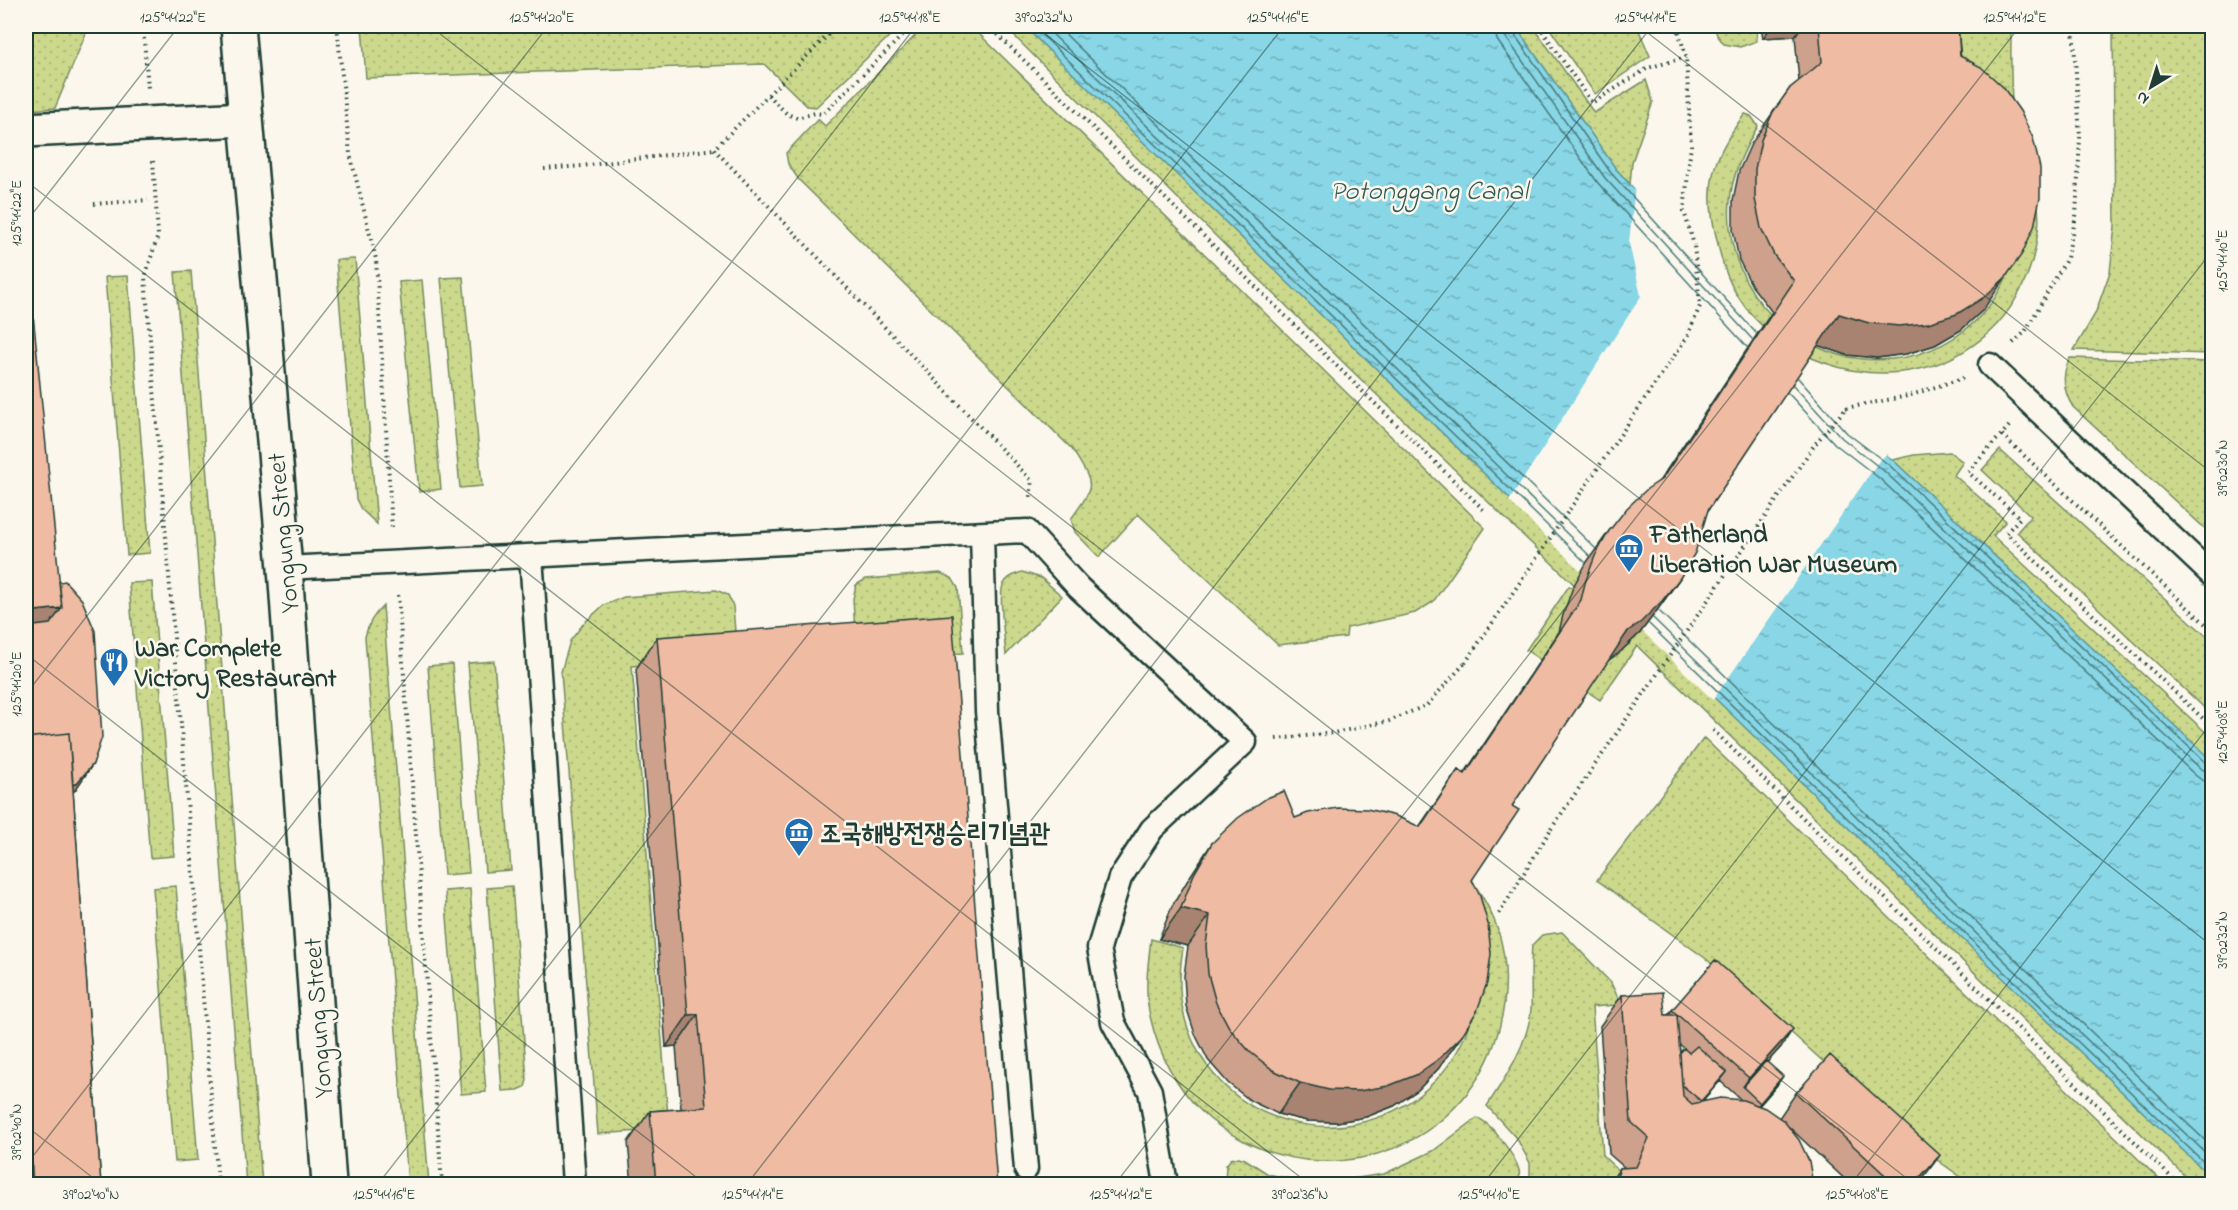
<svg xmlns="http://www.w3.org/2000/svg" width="2238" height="1210" viewBox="0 0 2238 1210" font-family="'Indie Flower','Poor Story',sans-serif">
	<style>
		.grass { fill: url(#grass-dots); stroke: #768b60; stroke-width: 1.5 }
		.water { fill: url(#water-ripples); stroke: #5e999f; stroke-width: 1.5 }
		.pier { fill: #fbf7ec }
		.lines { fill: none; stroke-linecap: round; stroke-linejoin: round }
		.shore { stroke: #497a7b; stroke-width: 1.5 }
		.service-casing { stroke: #1f3d34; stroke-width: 27 }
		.tertiary-casing { stroke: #1f3d34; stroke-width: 38 }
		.primary-casing { stroke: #1f3d34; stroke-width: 38 }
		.path { stroke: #1f3d34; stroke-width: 4; stroke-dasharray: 1.5 4.5; stroke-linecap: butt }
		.service { stroke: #fbf7ec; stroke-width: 22 }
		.tertiary { stroke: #fbf7ec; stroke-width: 33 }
		.primary { stroke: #fbf7ec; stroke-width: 33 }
		.path-bridge { stroke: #1f3d34; stroke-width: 4; stroke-dasharray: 1.5 4.5; stroke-linecap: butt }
		.wall { fill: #cea18c; stroke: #1f3d34; stroke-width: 1.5; fill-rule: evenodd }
		.shaded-wall { fill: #a88372; stroke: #1f3d34; stroke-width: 1.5 }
		.building { fill: #f0bba3; stroke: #1f3d34; stroke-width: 1.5 }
		.ticks { fill: none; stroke: #1f3d34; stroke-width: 1.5; stroke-opacity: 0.45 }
		.labels { text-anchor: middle; stroke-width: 5; stroke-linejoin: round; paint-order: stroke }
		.street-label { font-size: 26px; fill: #1f3d34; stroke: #fbf7ec }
		.poi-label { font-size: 26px; font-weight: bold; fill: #1f3d34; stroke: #fbf7ec; text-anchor: start }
		.water-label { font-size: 27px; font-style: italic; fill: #345c58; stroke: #fbf7ec }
		.neatline { fill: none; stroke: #1f3d34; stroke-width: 2 }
		.ticks-label { font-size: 15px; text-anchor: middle; fill: #1f3d34 }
	</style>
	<defs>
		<pattern id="grass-dots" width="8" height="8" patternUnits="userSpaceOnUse" patternTransform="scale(1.5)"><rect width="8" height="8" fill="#ccd98c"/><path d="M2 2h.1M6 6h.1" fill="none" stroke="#afbb79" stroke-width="1.8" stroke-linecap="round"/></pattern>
		<pattern id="water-ripples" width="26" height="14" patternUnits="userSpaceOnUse" patternTransform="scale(1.5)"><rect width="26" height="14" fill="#88d6e6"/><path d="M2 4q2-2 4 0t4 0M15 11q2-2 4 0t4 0" fill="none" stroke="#6fafbb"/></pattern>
	</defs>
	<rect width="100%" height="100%" fill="#fbf7ec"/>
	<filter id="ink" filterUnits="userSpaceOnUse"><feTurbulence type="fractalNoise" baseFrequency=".0167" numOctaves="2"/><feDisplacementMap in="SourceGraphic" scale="12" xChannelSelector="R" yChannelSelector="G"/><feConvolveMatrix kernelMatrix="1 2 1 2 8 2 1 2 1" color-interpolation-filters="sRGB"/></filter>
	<g filter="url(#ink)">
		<path class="grass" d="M26 26H89L55 108 26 110Z
			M362 26H900L816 107 807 106 764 64 366 78Z
			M925 26H971L1485 528 1433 602 1415 613 1347 628 1346 637 1278 645 1138 514 1099 557 1075 532 1071 519C1097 483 1094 486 1072 449L799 180 788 164 786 153 818 119 825 126Z
			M1004 26H1024L1978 954 2212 1178V1184H2194L2192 1183 1637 646 1600 700 1526 650 1569 586 1584 594 1348 367Z
			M1515 26H1533L1594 113 1646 80 1653 102 1632 162 1630 184 1616 169Z
			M1548 26H1637L1650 56 1595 94Z
			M1714 26H1756L1757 41 1740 47 1724 44 1717 35Z
			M1975 26H2011C2011 54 2010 84 2013 112 2014 121 2018 130 2021 138 2030 169 2042 199 2038 231 2026 339 1926 398 1825 363 1790 351 1757 328 1737 295 1726 278 1721 259 1717 240 1703 187 1712 156 1745 114L1751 116 1758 126C1744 149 1732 174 1730 201 1722 294 1802 368 1892 359 1927 356 1960 339 1983 313 1998 297 2007 278 2015 258L1936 29Z
			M2113 26H2212V354L2074 350 2095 314 2110 272 2115 226Z
			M355 259 377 524 361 509 356 499 336 260Z
			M191 271 262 1184H246L175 272Z
			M128 276 150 553 127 555 105 277Z
			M463 277 482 486 460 488 441 278Z
			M422 280 441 489 419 492 399 282Z
			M2070 358 2212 362V535L2073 407C2063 391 2061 375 2070 358Z
			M2000 450 2212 641V715L2017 532 2031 516 1982 470Z
			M1950 452 1963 462 1954 475 2006 521 1993 536 2212 738V761L1893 460 1914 455Z
			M1022 572 1041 578 1062 596 1006 655C1005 641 998 597 1003 585 1007 577 1015 574 1022 572Z
			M940 573 952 578 958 588 963 653 933 655 856 648 853 599 856 585 866 579Z
			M152 582 174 856 150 858 129 583Z
			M716 590 728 595 733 606 737 657 632 666 669 1129 598 1134 561 672 570 641 584 623 604 605 624 597Z
			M383 606 429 1184H408L365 637C368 624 373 615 383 606Z
			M494 661 511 870 485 872 468 663Z
			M452 664 469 873 444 875 428 666Z
			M1704 738 2164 1184H1971L1913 1143 1795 1036 1705 958 1597 880Z
			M1473 881C1479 892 1486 902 1491 913 1510 952 1509 1002 1495 1042 1459 1145 1342 1190 1246 1142 1230 1134 1213 1123 1201 1111 1175 1085 1158 1052 1150 1016 1144 991 1148 964 1151 939L1183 948C1180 967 1178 987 1182 1006 1205 1127 1352 1166 1436 1080 1451 1064 1467 1039 1470 1017 1472 1008 1468 995 1466 985 1463 960 1459 934 1455 909Z
			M176 886 198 1160 175 1162 153 888Z
			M512 886 527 1080 525 1087 518 1090 502 1091 487 888Z
			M470 889 486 1092 461 1094 445 891Z
			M1562 932 1611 983 1618 998 1616 1005 1592 1007 1603 1156 1619 1171 1613 1184H1530V1163L1517 1139 1487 1106C1506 1077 1528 1044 1531 1010 1532 988 1530 967 1532 945L1542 935Z
			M1477 1118C1490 1121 1515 1156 1519 1170 1520 1174 1519 1180 1519 1184H1225L1226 1165 1231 1159 1239 1157 1245 1159 1268 1174 1296 1180 1331 1182 1384 1174 1433 1151Z"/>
		<path class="water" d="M1024 26H1515L1616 169 1851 429 1893 460 2212 761V1178L1978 954Z"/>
		<path class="pier" d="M1635 185 1757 323 1853 426 1888 453 1879 461 1713 700 1509 501 1641 296 1629 243Z"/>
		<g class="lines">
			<path class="shore" d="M1033 26 1585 562
				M1044 26 1590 556
				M1057 26 1595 548
				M1494 26 1497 40 1598 183 1747 347
				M1503 26 1505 36 1605 178 1752 339
				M1510 26 1512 31 1611 173 1756 333
				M1798 378 1847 433 1889 465 2206 763 2212 765
				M1793 385 1842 438 1884 471 2201 769 2212 773
				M1788 393 1835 444 1879 478 2195 775 2203 781 2212 782
				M1659 611 1993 938 2212 1147
				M1653 618 1987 944 2212 1159
				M1649 624 1982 950 2212 1170"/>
			<g class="service-casing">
				<path id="service" d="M1990 365 2212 575
					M982 534 987 711 1026 1169
					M531 556 574 1184
					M285 568 1027 531 1079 588 1245 742 1152 829 1120 878 1099 948 1113 1022 1150 1091 1166 1184"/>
			</g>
			<g class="tertiary-casing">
				<path id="tertiary" d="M26 130 246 119"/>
			</g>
			<g class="primary-casing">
				<path id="primary" d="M238 26 285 568 329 1184"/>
			</g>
			<path class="path" d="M143 26 148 88
				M337 26 350 154 376 259 392 530
				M837 26 714 149 1032 481 1030 501
				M989 26 1486 512
				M1539 26 1592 103 1648 68 1686 57
				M1677 26 1686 57 1691 145 1684 211 1694 245
				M768 95 787 114 797 118 815 113 823 114 912 26
				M153 161 158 235 145 277 218 1184
				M544 169 582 166 714 149
				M94 204 148 200
				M2013 343 2025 332 2067 258 2076 216 2080 137 2073 26
				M1846 408 1908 396 1963 378
				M2009 426 1968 472 2020 518 2006 533 2212 727
				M2002 435 2212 630
				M398 595 442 1184
				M1713 730 2178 1184
				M1276 739 1334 733 1389 721 1427 705 1465 663
				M1499 914 1551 829"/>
			<use href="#service" class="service"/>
			<use href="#tertiary" class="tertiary"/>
			<use href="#primary" class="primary"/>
			<path class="path-bridge" d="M1465 663 1687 337 1700 306 1694 245
				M1551 829 1815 444 1846 408"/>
		</g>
		<path class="wall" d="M1761 26H1958L1983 310 1961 330 1935 345 1906 354 1877 358 1847 355 1818 345 1708 510 1680 578 1658 609 1640 633 1619 653 1608 660 1512 806 1472 880 1439 1068 1418 1090 1394 1106 1366 1117 1337 1122 1307 1121 1278 1114 1251 1101 1228 1083 1208 1060 1195 1034 1186 1006 1184 976 1188 946 1159 939 1172 906 1191 875 1212 843 1295 818 1419 827 1458 770 1464 774 1559 632 1563 615 1573 587 1587 562 1609 531 1660 480 1772 312 1752 286 1739 260 1733 230V200L1739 171 1751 144 1790 88 1799 81 1795 36 1763 38Z
			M26 243 76 789 73 792 101 1185H26Z
			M657 637 997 1185H632L628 1142 650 1111 681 1109 676 1046 666 1047 636 669Z
			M1622 995 1665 1015H1668L1672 1010 1781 1047 1767 1062 1777 1085 1759 1106 1779 1118 1796 1093 1923 1180 1918 1185H1851L1789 1127 1813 1185H1608L1620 1168H1625L1609 1154 1600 1026ZM1679 1044 1684 1048 1680 1053ZM1720 1081 1736 1095 1741 1100 1702 1101Z"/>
		<path class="shaded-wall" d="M1772 26H1802L1795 36 1763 38Z
			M2005 278 1983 310 1961 330 1935 345 1906 354 1877 358 1847 355 1817 345 1839 314Z
			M1680 578 1658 609 1640 633 1619 653 1606 662 1628 631Z
			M62 608 33 649 26 650V612Z
			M93 764 76 789 59 808 44 810Z
			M1181 908 1210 915 1188 946 1159 939Z
			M698 1014 676 1046 666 1047 688 1015Z
			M1793 1029 1781 1047 1744 1088 1743 1087 1749 1078Z
			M1461 1037 1439 1068 1418 1090 1394 1106 1366 1117 1337 1122 1307 1121 1278 1114 1300 1083Z
			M1727 1072 1720 1081 1694 1110 1701 1101Z
			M1783 1076 1777 1085 1754 1111 1760 1103Z
			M1940 1155 1918 1185H1913Z"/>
		<path class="building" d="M1819 26H1958L1960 56 1981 67 2003 87 2020 111 2033 138 2040 168V198L2034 227 2022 254 2005 278 1983 298 1957 314 1928 323 1899 326 1869 323 1839 314 1708 510 1695 553 1680 578 1662 601 1641 622 1628 631 1512 806 1519 810 1472 880 1480 896 1488 924 1491 954 1487 983 1477 1011 1461 1037 1440 1058 1416 1075 1388 1086 1359 1091 1329 1090 1300 1083 1273 1070 1250 1052 1230 1029 1216 1003 1208 974 1206 945 1210 915 1181 908 1194 874 1212 843 1238 818 1267 798 1284 791 1295 818 1308 813 1338 808 1367 809 1396 816 1420 827 1458 770 1465 774 1581 600 1585 583 1595 556 1609 531 1627 508 1647 489 1662 479 1794 281 1774 255 1761 228 1755 199V169L1761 140 1773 112 1790 88 1822 62Z
			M26 243 62 608 26 612Z
			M65 581 82 600 95 631 102 737 93 764 76 784H73L69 733 26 738V627L50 624 62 608 59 582Z
			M952 615 997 1185H656L650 1111 706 1107 698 1014 688 1015 657 637Z
			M69 733 101 1185H33L26 1075V738Z
			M1715 960 1793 1029 1749 1078 1672 1010Z
			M1663 992 1665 1015H1677L1683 1096 1692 1104 1720 1098 1743 1100 1765 1108 1784 1121 1799 1140 1809 1161 1813 1185H1618L1617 1177 1620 1168 1636 1167 1649 1138 1631 1122 1622 995Z
			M1697 1046 1727 1072 1701 1101 1682 1085 1680 1053 1684 1048 1689 1053Z
			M1830 1055 1940 1155 1913 1185H1896L1796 1093Z
			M1766 1061 1783 1076 1760 1103 1743 1087Z"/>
	</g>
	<path class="ticks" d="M430 26 1914 1184M1035 26 2212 946M1639 26 2212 473M26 181 1309 1184M26 222 179 26M26 654 705 1184M26 694 548 26M26 1126 101 1184M26 1165 916 26M378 1184 1284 26M747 1184 1652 26M1115 1184 2020 26M1483 1184 2212 251M1851 1184 2212 722"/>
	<defs>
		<g id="museum-pin" transform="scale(1.5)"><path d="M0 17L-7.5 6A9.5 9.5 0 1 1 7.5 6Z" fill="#1f6fb2" stroke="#fbf7ec"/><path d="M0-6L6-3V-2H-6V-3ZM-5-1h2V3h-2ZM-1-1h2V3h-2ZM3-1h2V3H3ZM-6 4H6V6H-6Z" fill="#fff"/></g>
		<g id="restaurant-pin" transform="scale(1.5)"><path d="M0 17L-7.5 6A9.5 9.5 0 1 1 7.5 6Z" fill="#1f6fb2" stroke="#fbf7ec"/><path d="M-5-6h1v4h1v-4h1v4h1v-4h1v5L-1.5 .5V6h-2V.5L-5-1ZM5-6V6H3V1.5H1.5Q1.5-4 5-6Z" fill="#fff"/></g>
	</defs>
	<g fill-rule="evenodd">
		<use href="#museum-pin" x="1629" y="548"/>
		<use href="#restaurant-pin" x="114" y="662"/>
		<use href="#museum-pin" x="799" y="832"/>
	</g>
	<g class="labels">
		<g class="street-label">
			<text transform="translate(282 533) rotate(-95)" y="9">Yongung Street</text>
			<text transform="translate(317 1018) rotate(-94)" y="9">Yongung Street</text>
		</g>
		<g class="poi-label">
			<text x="1650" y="542">Fatherland<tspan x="1650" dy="30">Liberation War Museum</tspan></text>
			<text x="135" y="656">War Complete<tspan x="135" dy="30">Victory Restaurant</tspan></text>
			<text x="820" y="841">조국해방전쟁승리기념관</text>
		</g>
		<g class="water-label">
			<text x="1429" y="199">Potonggang Canal</text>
		</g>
	</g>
	<rect width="2238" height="1210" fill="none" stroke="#fbf7ec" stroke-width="66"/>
	<g transform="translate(2151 87) rotate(218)" stroke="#fbf7ec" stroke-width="4.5" paint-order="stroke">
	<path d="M0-4.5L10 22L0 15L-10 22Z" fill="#1f3d34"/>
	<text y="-9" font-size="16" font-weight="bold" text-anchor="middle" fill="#1f3d34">N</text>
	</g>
	<rect x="33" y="33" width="2172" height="1144" class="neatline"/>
	<g class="ticks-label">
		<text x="173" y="22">125°44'22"E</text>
		<text x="542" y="22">125°44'20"E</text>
		<text x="910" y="22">125°44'18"E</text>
		<text x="1044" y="22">39°02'32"N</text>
		<text x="1278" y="22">125°44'16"E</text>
		<text x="1646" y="22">125°44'14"E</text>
		<text x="2015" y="22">125°44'12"E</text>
		<text transform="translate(16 213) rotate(-90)" y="5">125°44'22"E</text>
		<text transform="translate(2222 261) rotate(-90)" y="5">125°44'10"E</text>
		<text transform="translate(2222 468) rotate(-90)" y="5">39°02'30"N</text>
		<text transform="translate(16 684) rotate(-90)" y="5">125°44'20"E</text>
		<text transform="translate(2222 732) rotate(-90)" y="5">125°44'08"E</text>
		<text transform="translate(2222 940) rotate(-90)" y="5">39°02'32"N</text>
		<text transform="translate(16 1132) rotate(-90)" y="5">39°02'40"N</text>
		<text x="91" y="1199">39°02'40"N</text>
		<text x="384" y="1199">125°44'16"E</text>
		<text x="753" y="1199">125°44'14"E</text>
		<text x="1121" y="1199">125°44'12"E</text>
		<text x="1300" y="1199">39°02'36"N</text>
		<text x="1489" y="1199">125°44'10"E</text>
		<text x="1857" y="1199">125°44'08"E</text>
	</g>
</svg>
